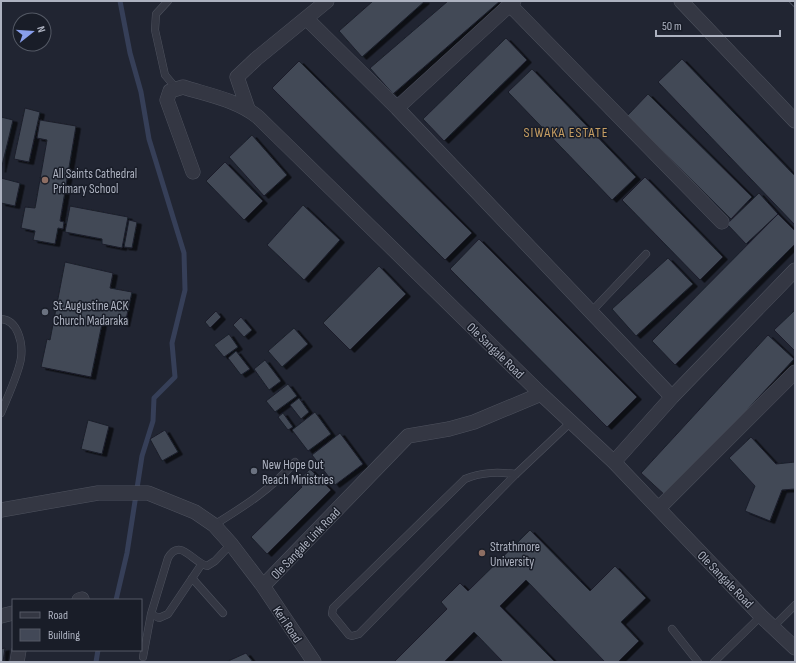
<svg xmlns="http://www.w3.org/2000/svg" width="796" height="663" viewBox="0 0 796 663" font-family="'Sofia Sans Condensed',sans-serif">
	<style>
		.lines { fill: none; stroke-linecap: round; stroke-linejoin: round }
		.stream { stroke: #363f58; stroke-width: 5 }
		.building { fill: #424857; stroke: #1b1f2a; filter: url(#shadow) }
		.lane-casing { stroke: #4e525e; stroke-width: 8 }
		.street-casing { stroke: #4e525e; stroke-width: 15 }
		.lane { stroke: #343743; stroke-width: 7 }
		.street { stroke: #343743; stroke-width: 14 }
		.rail-casing { stroke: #565b6a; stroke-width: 4.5 }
		.rail { stroke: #191d28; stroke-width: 3; stroke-dasharray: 9; stroke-linecap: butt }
		.education-dot { fill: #8d6e63; stroke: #191d28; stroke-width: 1.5 }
		.worship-dot { fill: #6b7280; stroke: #191d28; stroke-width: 1.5 }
		.labels { text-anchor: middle; stroke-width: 3; stroke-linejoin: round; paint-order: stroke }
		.poi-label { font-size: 13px; fill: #adb2c0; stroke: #191d28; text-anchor: start }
		.street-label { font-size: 13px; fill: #adb2c0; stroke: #191d28 }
		.neighbourhood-label { font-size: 14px; letter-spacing: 1px; fill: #c69e63; stroke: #191d28 }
	</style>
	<defs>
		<filter id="shadow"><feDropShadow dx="4.5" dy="2.5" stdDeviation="0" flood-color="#0009"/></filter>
	</defs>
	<rect width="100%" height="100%" fill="#212532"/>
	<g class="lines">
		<path class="stream" d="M116 600 127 553 142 456 153 421 154 398 175 377 172 343 185 290 184 253 149 139 141 92 130 53 120 1
			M96 662 98 650"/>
	</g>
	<path class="building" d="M373 1H425L362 57 339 31Z
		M448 1H500L393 94 370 68Z
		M506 38 527 60 444 141 423 119Z
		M682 59 795 176V225L658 82Z
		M299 61 472 233 445 260 272 88Z
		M532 69 636 177 612 200 508 92Z
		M648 94 752 197 731 219 627 116Z
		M25 108 40 112 29 162 14 159Z
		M1 117 13 120 1 170Z
		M40 120 76 126 60 221 64 222 63 229 58 228 55 244 33 240 35 231 21 228 25 207 35 208 47 140 37 138Z
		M252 135 287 175 264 196 229 157Z
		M225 162 263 201 244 220 206 181Z
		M645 177 723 257 700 280 622 200Z
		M1 178 20 183 15 206 1 203Z
		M759 193 778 214 746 244 727 224Z
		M303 205 340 240 304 280 267 245Z
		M70 206 128 217 122 248 102 244V239L65 232Z
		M778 214 795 231V244L675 365 652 341Z
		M129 220 137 222 132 248 124 247Z
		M479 239 637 397 607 427 450 269Z
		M668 258 693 284 636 336 612 309Z
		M65 262 113 273 110 288 132 292 125 324 103 319 91 377 41 367 47 339 50 340Z
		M379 266 406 294 350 350 323 323Z
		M795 310V351L774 330Z
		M216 311 221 317 210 328 205 322Z
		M241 317 252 330 244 337 233 325Z
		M294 328 308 344 282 367 268 351Z
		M229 334 238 347 224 357 214 345Z
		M768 335 794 359 667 497 641 473Z
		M236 351 250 369 241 375 228 358Z
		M265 360 281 381 269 390 254 369Z
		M288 384 297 396 275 412 266 401Z
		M299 398 309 412 301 419 290 405Z
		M315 412 331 434 308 451 292 430Z
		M283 413 293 427 288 430 278 417Z
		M88 420 109 426 102 454 81 449Z
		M165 430 178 452 162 461 150 439Z
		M340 433 363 464 335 485 312 455Z
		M751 437 776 464 795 462V489L782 490 770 521 745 511 755 486 729 458Z
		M310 469 331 490 267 554 251 537 302 487 297 481Z
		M530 530 590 591 615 566 646 598 621 622 639 641 618 662H605L526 580 500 606 555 662H503L474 632 444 662H394L447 609 441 602 460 583 468 591Z
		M5 648 3 662H1V649Z
		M246 653 253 662H226Z"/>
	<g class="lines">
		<g class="lane-casing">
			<path id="lane" d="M168 1 156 14 155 30 165 75 176 88
				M591 312 646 254
				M1 319C18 320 23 343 21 358 19 373 7 398 1 413
				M516 474C497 472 482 472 465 479L333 608 332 614 349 635 352 636 359 634 516 474 571 422
				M214 525C246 505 270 490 295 462
				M192 578 223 613
				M151 614 159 618 168 614 201 565
				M773 627 795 605
				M672 629 698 662
				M143 657 151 614 168 558C180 537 192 562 207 566L215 561 231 544
				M714 662 761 616"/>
		</g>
		<g class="street-casing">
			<path id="street" d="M681 1 795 121
				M510 5 722 222
				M307 19 397 108 672 397
				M397 108 514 1
				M248 109 237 77 256 59 327 1
				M193 172 167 100 170 91 183 87C208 95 237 100 258 117L541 394 614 462 761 616 795 648
				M614 462 672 397 795 270
				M659 508 795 372
				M1 510 98 493H148L195 512 214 525 231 544 263 586 314 662
				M263 586 408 436 449 429 474 422 541 394
				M79 600 82 599
				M1 616 13 613
				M17 662 19 650"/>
		</g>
		<use href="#lane" class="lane"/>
		<use href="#street" class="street"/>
		<g class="rail-casing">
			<path id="rail" d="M791 1 795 5"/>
		</g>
		<use href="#rail" class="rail"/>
	</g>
	<g class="education-dot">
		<circle cx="45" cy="180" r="4"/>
		<circle cx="482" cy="553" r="4"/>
	</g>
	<g class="worship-dot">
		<circle cx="45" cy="312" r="4"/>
		<circle cx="254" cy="471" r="4"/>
	</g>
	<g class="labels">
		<g class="poi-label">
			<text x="53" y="178">All Saints Cathedral<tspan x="53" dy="15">Primary School</tspan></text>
			<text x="53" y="310">St.Augustine ACK<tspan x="53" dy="15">Church Madaraka</tspan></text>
			<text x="262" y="469">New Hope Out<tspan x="262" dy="15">Reach Ministries</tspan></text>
			<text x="490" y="551">Strathmore<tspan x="490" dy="15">University</tspan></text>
		</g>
		<g class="street-label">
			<text transform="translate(496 350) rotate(44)" y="5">Ole Sangale Road</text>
			<text transform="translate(305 543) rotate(-46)" y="5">Ole Sangale Link Road</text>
			<text transform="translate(726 579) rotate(46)" y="5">Ole Sangale Road</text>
			<text transform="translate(288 624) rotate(56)" y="5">Keri Road</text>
		</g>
		<g class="neighbourhood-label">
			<text x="566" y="137">SIWAKA ESTATE</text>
		</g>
	</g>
	<rect width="796" height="663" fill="none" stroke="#adb2c0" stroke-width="4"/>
	<rect x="12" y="599" width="130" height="52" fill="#191d28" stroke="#545965"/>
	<rect x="20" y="612" width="20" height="6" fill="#343743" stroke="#545965"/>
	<text x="48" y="619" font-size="12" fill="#adb2c0">Road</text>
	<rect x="20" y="629" width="20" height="12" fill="#424857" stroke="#545965"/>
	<text x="48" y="639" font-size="12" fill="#adb2c0">Building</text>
	<g transform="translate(32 32) rotate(73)"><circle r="19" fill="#191d28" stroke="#545965"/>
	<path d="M0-3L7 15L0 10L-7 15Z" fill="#889eeb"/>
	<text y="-6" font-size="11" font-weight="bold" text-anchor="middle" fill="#adb2c0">N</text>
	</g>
	<path d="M656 30v6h124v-6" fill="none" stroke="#adb2c0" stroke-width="2"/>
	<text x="662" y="30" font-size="12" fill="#adb2c0" stroke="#191d28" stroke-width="3" paint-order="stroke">50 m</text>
</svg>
